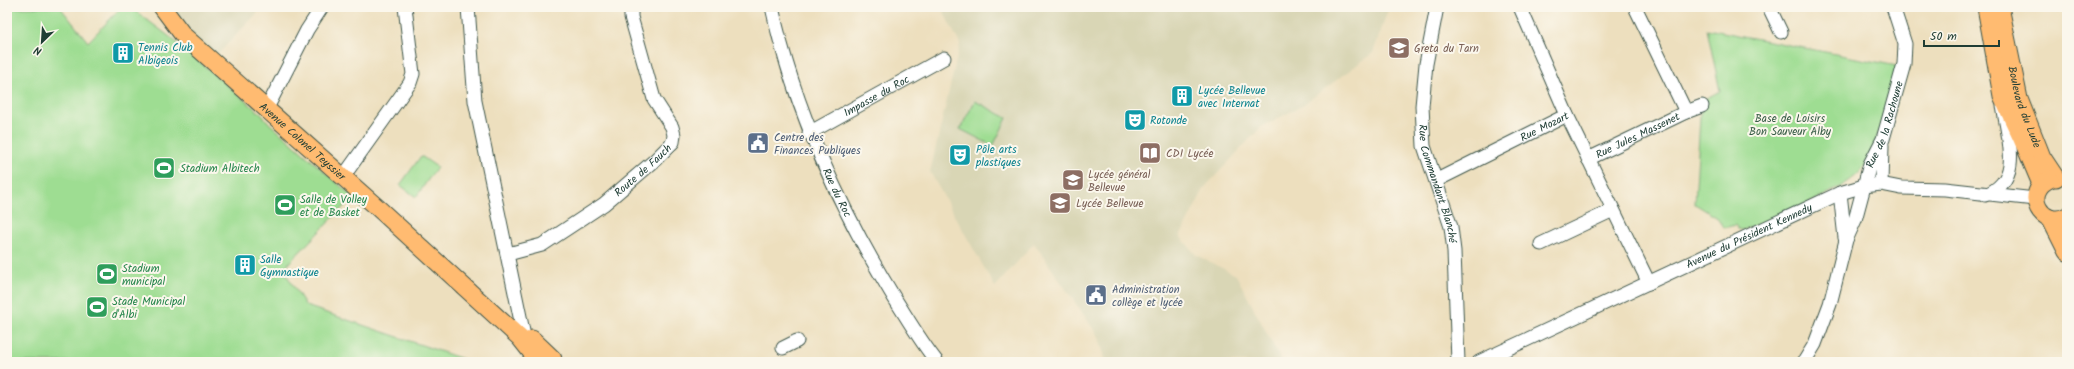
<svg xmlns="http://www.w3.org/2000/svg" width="2074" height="369" viewBox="0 0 2074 369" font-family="Kalam,sans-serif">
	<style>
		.built { fill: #d9d6b5 }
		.green { fill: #9edd92; stroke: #5e8d63 }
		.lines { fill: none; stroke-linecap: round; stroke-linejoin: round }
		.minor-casing { stroke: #3e5549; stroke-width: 15 }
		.major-casing { stroke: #3e5549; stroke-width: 19 }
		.minor { stroke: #fff; stroke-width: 13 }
		.major { stroke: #ffbb71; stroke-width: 17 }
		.labels { text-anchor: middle; stroke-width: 4; stroke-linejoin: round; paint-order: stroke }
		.culture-label { font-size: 11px; fill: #0d838f; stroke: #fbf7ec; text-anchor: start }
		.education-label { font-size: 11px; fill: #785e54; stroke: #fbf7ec; text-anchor: start }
		.street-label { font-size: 11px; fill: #1f3d34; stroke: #fbf7ec }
		.park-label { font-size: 11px; fill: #385d47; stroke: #fbf7ec }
		.service-label { font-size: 11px; fill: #4e5e75; stroke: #fbf7ec; text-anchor: start }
		.leisure-label { font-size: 11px; fill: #27864d; stroke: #fbf7ec; text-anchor: start }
	</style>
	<rect width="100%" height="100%" fill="#fbf7ec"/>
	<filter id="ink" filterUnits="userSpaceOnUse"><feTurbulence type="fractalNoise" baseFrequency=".025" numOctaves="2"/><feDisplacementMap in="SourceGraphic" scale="8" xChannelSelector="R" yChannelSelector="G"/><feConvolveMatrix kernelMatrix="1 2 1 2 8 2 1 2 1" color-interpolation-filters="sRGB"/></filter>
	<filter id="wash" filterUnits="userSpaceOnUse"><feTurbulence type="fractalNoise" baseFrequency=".012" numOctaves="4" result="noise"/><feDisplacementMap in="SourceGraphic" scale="16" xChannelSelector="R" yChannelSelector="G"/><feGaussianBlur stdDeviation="0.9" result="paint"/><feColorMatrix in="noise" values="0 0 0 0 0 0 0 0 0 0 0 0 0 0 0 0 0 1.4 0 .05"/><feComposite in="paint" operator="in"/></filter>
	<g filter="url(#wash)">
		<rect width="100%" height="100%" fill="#eddfbe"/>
		<path class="built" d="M179 7H263L216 56 188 34 177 14Z
			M941 7H1389L1373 53 1300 107 1261 127 1205 187 1180 236 1196 255 1236 275 1282 362H1106L1099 337 1034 243 995 287 930 172 960 44Z"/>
		<path class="green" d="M60 7 88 42 122 7H130L170 37 260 113 270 124 353 197 283 269 306 306 472 362H7V8Z
			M1707 29 1897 66C1889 93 1878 146 1864 167 1847 192 1773 217 1743 230L1738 229 1735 225 1724 228 1716 217 1695 204 1701 101 1720 91Z
			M975 101 1007 118 993 146 960 129Z
			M421 156 437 167 416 197 400 185Z"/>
	</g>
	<g filter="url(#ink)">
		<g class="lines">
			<g class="minor-casing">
				<g id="minor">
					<path d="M468 7 475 101 523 331"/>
					<path id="s1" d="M772 7C794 109 841 211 895 299 909 321 921 342 937 362"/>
					<path id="s2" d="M1437 7 1426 64 1422 106 1424 146 1451 227 1454 251 1458 362"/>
					<path d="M1520 7 1567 115 1649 283"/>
					<path d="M1635 7 1686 112"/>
					<path d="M1769 7 1781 32"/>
					<path d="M266 110 307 30 322 7"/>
					<path id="s3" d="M809 133 944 58"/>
					<path id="s4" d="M1588 159 1686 112 1702 106"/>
					<path d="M343 177 410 83 413 74 405 7"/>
					<path id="s5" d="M1437 180 1567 115"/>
					<path d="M1881 184 1882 145"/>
					<path d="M1840 193 1845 238"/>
					<path d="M1985 195C2025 180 2007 137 2003 105"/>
					<path d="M1541 244 1613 210"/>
					<path id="s6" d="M508 254 542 245 604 204 654 161 673 142 674 135 672 127 654 99 631 17V7"/>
					<path d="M783 348 797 341"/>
					<path id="s7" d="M1479 362 1840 193 1864 186 1881 184 1901 188 1945 189 2035 199"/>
					<path id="s8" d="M1804 362 1815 344 1830 304 1846 240 1855 220 1870 164 1883 139 1904 64 1905 44 1893 7"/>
				</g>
			</g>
			<g class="major-casing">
				<g id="major">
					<path id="s9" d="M162 7 183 35 378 208 520 338 539 362"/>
					<path d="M1986 7 2002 96 2022 139 2041 184"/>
					<path id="s10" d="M2000 7 2019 99 2042 157 2056 178"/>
					<path d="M2050 179C2021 192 2042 230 2067 216"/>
					<path d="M2050 218 2067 252"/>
					<path d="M532 339 553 359"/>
				</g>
			</g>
			<use href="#minor" class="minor"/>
			<use href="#major" class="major"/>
		</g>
	</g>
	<defs>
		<g id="university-square" transform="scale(1.15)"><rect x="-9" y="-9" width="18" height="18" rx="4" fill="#8d6e63" stroke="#fbf7ec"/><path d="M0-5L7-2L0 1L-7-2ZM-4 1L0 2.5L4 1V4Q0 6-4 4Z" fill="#fff"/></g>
		<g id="building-square" transform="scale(1.15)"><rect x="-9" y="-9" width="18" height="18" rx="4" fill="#0f9aa8" stroke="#fbf7ec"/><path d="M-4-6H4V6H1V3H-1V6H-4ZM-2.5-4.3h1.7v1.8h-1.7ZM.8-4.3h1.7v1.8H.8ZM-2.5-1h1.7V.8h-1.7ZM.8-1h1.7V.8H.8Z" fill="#fff"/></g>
		<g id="theatre-square" transform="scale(1.15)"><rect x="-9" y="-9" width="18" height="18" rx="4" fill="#0f9aa8" stroke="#fbf7ec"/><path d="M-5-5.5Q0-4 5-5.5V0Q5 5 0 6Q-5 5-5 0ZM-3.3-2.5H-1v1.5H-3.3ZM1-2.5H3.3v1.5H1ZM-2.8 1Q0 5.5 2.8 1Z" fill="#fff"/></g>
		<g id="civic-square" transform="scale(1.15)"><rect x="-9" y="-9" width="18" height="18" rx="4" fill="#5c6f8a" stroke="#fbf7ec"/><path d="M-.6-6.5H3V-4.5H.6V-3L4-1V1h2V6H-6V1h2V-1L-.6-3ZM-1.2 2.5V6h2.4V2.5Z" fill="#fff"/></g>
		<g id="library-square" transform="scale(1.15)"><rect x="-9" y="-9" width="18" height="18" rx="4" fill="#8d6e63" stroke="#fbf7ec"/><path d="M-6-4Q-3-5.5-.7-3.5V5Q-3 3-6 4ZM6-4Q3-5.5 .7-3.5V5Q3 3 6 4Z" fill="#fff"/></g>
		<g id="stadium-square" transform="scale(1.15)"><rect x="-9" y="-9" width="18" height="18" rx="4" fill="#2e9e5b" stroke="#fbf7ec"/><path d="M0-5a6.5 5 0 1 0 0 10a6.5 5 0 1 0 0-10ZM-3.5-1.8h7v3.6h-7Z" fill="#fff"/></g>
		<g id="school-square" transform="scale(1.15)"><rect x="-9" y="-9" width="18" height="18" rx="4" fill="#8d6e63" stroke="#fbf7ec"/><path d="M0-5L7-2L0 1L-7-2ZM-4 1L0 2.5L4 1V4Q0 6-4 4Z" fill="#fff"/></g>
	</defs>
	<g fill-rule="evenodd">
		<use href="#university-square" x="1399" y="48"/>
		<use href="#building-square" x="123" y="53"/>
		<use href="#building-square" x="1182" y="96"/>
		<use href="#theatre-square" x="1135" y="120"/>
		<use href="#civic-square" x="758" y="143"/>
		<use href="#library-square" x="1150" y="153"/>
		<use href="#theatre-square" x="960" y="155"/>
		<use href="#stadium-square" x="164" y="168"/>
		<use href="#school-square" x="1073" y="180"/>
		<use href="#school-square" x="1060" y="203"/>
		<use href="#stadium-square" x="285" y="205"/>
		<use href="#building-square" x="245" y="265"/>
		<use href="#stadium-square" x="107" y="274"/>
		<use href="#civic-square" x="1096" y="295"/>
		<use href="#stadium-square" x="97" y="307"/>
	</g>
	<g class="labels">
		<g class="culture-label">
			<text x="138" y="51">Tennis Club<tspan x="138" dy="13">Albigeois</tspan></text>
			<text x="1198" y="94">Lycée Bellevue<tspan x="1198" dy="13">avec Internat</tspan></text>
			<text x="1150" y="124">Rotonde</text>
			<text x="976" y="153">Pôle arts<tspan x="976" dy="13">plastiques</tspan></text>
			<text x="260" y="263">Salle<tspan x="260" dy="13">Gymnastique</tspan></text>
		</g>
		<g class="education-label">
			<text x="1414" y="52">Greta du Tarn</text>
			<text x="1166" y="157">CDI Lycée</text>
			<text x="1088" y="178">Lycée général<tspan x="1088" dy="13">Bellevue</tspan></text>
			<text x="1076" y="207">Lycée Bellevue</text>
		</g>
		<g class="street-label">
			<text dy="4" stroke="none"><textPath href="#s3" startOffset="77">Impasse du Roc</textPath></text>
			<text dy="4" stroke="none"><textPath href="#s10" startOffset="103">Boulevard du Lude</textPath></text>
			<text dy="4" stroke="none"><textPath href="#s8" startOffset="252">Rue de la Rachoune</textPath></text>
			<text dy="4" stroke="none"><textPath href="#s5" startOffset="120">Rue Mozart</textPath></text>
			<text dy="4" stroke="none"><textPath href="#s4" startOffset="55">Rue Jules Massenet</textPath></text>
			<text dy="4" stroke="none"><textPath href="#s9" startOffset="195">Avenue Colonel Teyssier</textPath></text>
			<text dy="4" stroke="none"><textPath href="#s6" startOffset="161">Route de Fauch</textPath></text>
			<text dy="4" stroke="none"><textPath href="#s2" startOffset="180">Rue Commandant Blanché</textPath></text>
			<text dy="4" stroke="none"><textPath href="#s1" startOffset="197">Rue du Roc</textPath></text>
			<text dy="4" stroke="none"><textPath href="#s7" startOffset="298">Avenue du Président Kennedy</textPath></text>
		</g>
		<g class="park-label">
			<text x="1790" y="122">Base de Loisirs<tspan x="1790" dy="13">Bon Sauveur Alby</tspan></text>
		</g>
		<g class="service-label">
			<text x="774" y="141">Centre des<tspan x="774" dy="13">Finances Publiques</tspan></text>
			<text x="1112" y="293">Administration<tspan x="1112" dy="13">collège et lycée</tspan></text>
		</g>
		<g class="leisure-label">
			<text x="180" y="172">Stadium Albitech</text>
			<text x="300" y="203">Salle de Volley<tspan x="300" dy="13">et de Basket</tspan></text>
			<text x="122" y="272">Stadium<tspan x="122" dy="13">municipal</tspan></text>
			<text x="112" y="305">Stade Municipal<tspan x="112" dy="13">d'Albi</tspan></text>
		</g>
	</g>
	<rect width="2074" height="369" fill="none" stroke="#fbf7ec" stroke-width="24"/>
	<g transform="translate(42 42) rotate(205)" stroke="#fbf7ec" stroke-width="3" paint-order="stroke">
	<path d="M0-3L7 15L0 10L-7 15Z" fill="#1f3d34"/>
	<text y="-6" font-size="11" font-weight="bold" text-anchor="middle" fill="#1f3d34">N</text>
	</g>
	<path d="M1924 40v6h75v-6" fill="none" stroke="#1f3d34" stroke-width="2"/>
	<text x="1930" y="40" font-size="12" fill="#1f3d34" stroke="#fbf7ec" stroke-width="3" paint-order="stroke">50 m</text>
</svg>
